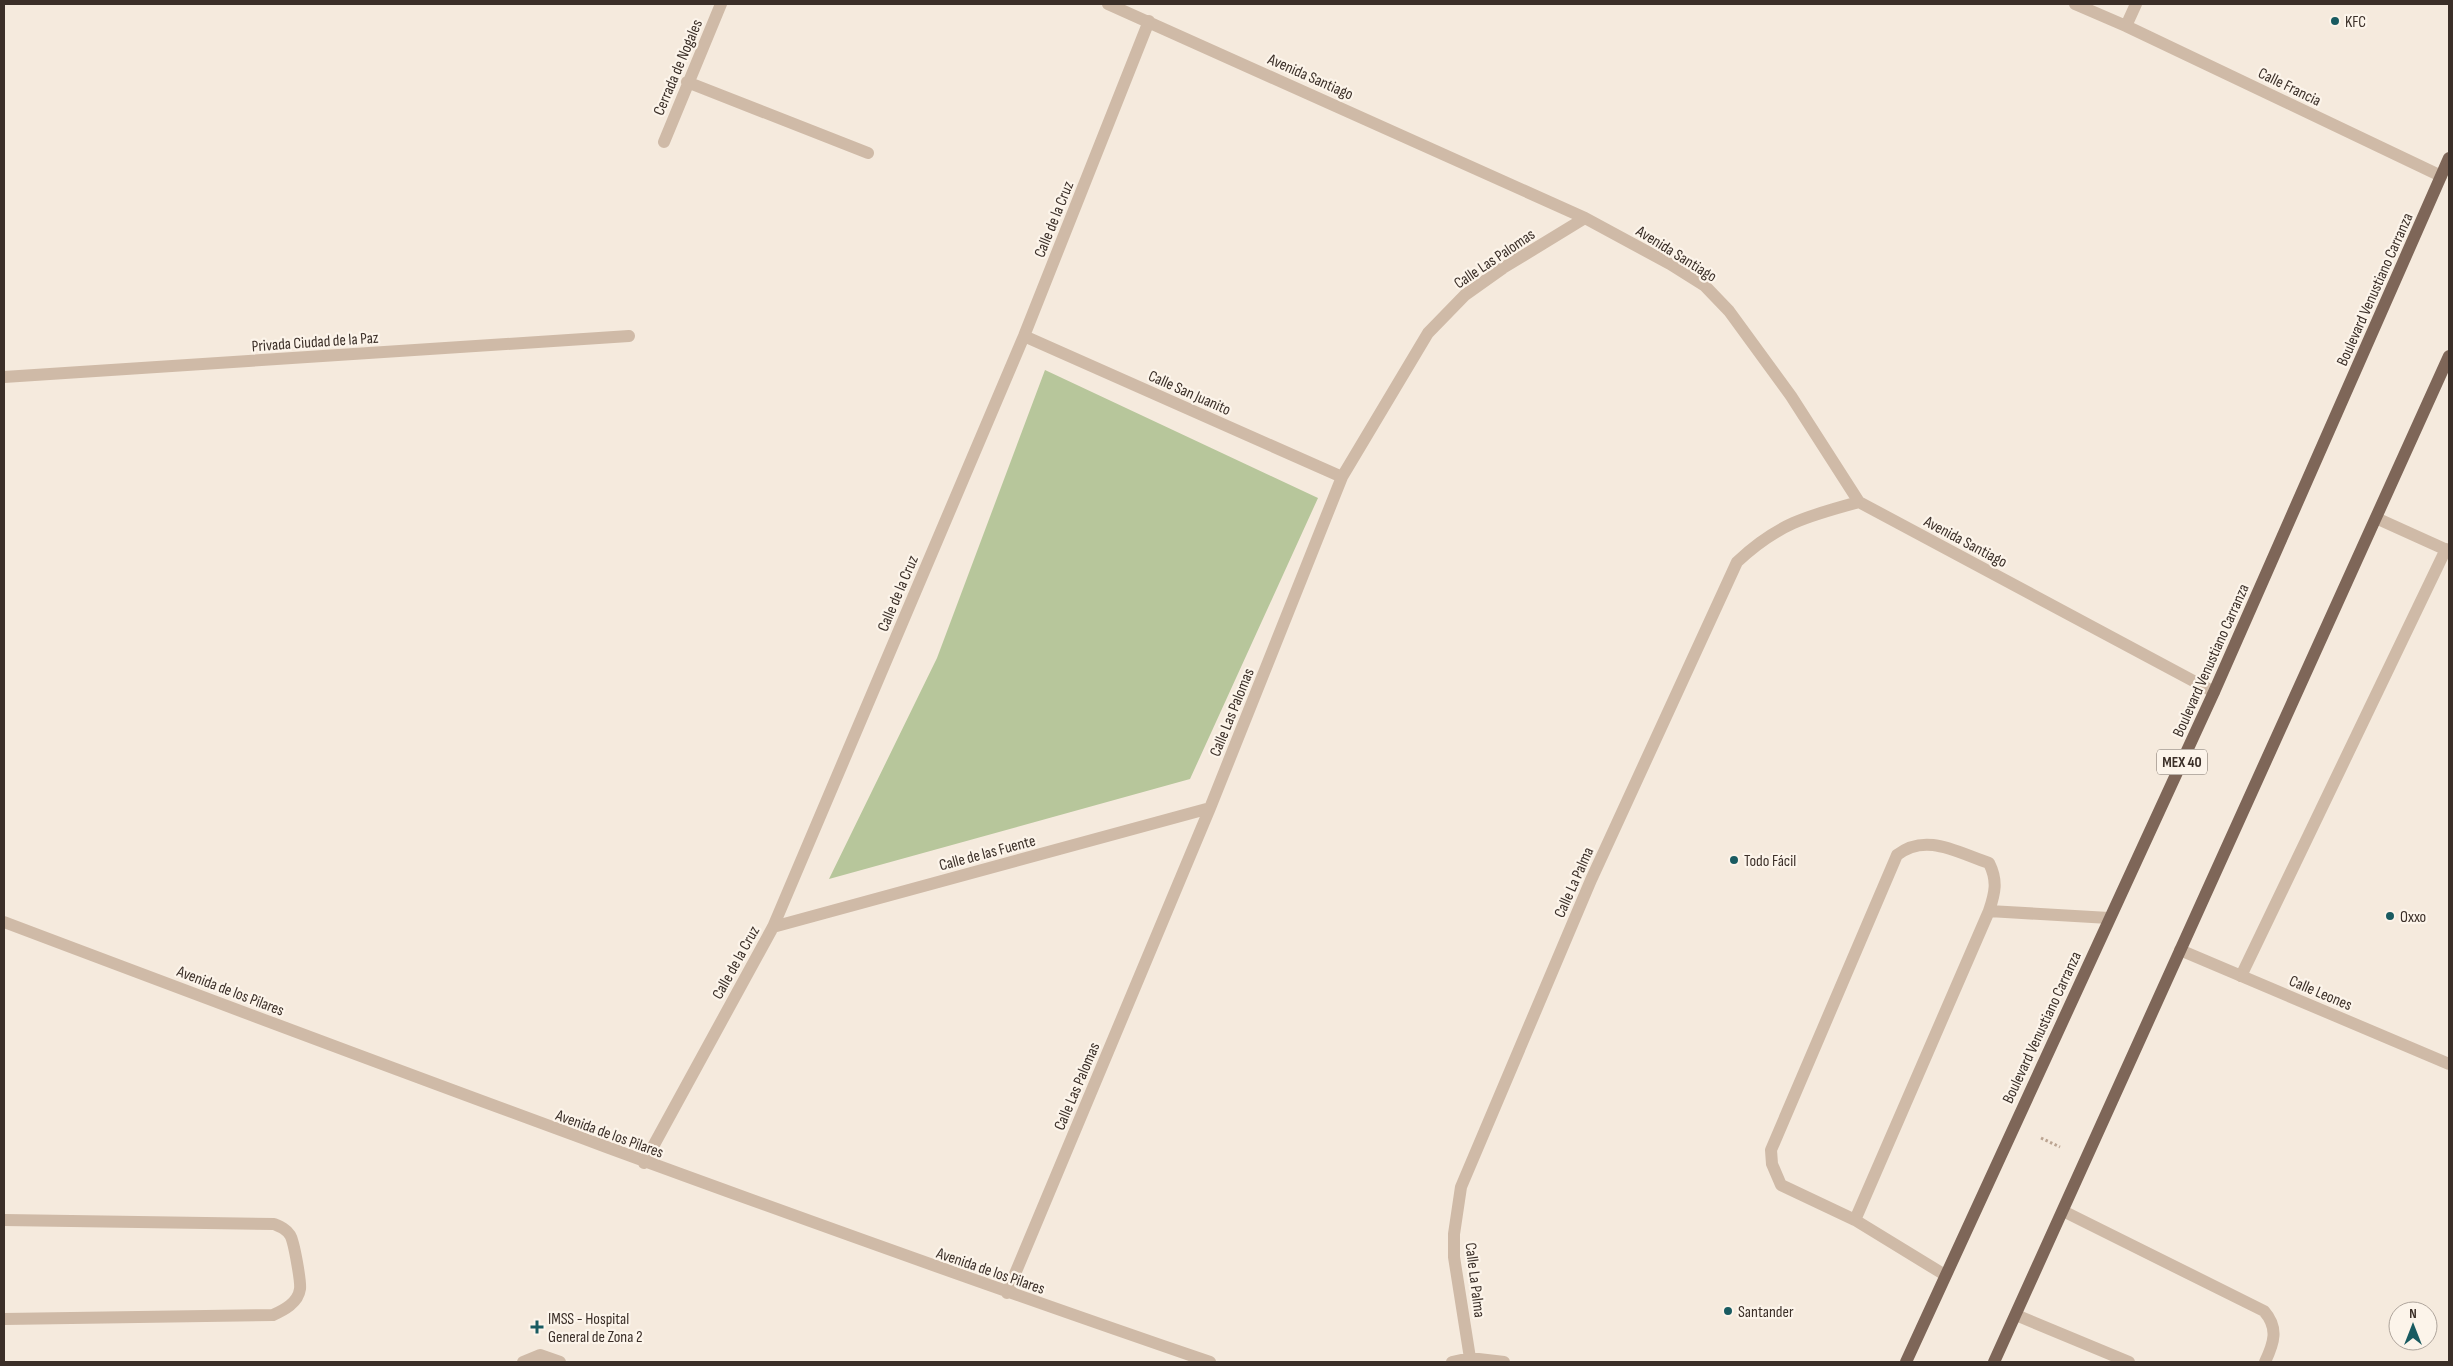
<svg xmlns="http://www.w3.org/2000/svg" width="2453" height="1366" viewBox="0 0 2453 1366" font-family="'Sofia Sans Condensed',sans-serif">
	<style>
		.green { fill: #b7c69b }
		.lines { fill: none; stroke-linecap: round; stroke-linejoin: round }
		.path { stroke: #bba491; stroke-width: 3; stroke-dasharray: 2.5 2.5; stroke-linecap: butt }
		.service { stroke: #cfbaa7; stroke-width: 12 }
		.minor { stroke: #cfbaa7; stroke-width: 12 }
		.primary { stroke: #7e6658; stroke-width: 12 }
		.poi-dot { fill: #195b61; stroke: #fcf4ea; stroke-width: 2 }
		.labels { text-anchor: middle; stroke-width: 4.5; stroke-linejoin: round; paint-order: stroke }
		.shield { fill: #fcf4ea; stroke: #756a62; stroke-width: 1 }
		.shield-label { font-size: 15px; font-weight: bold; fill: #3b2f28 }
		.poi-label { font-size: 16px; fill: #3b2f28; stroke: #fcf4ea; text-anchor: start }
		.street-label { font-size: 16px; fill: #3b2f28; stroke: #fcf4ea }
	</style>
	<rect width="100%" height="100%" fill="#f5eadd"/>
	<path class="green" d="M1045 370 1318 498 1190 779 829 879 937 658Z"/>
	<g class="lines">
		<path class="path" d="M2041 1138 2060 1147"/>
		<path class="service" d="M2075 4 2126 26 2441 176
			M2126 26 2136 4
			M2376 518 2449 551
			M1989 911 2109 918
			M2241 976 2446 549
			M2063 1211 2264 1311C2279 1328 2274 1343 2265 1362
			M4 1220 274 1224C281 1227 286 1229 290 1235 294 1241 301 1282 300 1289 298 1303 284 1310 273 1315L4 1319
			M1855 1220 1989 911C1995 893 1998 881 1989 863 1958 853 1926 832 1897 855L1771 1150 1772 1164 1781 1185 1855 1220 1945 1275
			M2016 1315 2129 1362
			M523 1362 540 1355 560 1362"/>
		<path class="minor" d="M1108 4 1585 218 1670 264 1705 286 1729 311 1791 396 1859 502 2214 692
			M687 82 868 153
			M664 142 721 4
			M1024 336 1342 477
			M4 377 629 336
			M4 922C404 1073 805 1223 1210 1362
			M773 927 1210 808
			M2180 950 2449 1064
			M644 1163 773 927 1024 336 1149 21
			M1007 1293 1210 808 1342 477 1428 333 1465 295 1503 268 1585 218
			M1470 1358 1454 1257V1234L1461 1187 1591 880 1737 562C1777 524 1807 516 1859 502
			M1452 1362 1470 1358 1504 1362"/>
		<path class="primary" d="M1906 1362 2214 692 2449 158
			M1994 1362 2449 356"/>
	</g>
	<g class="poi-dot">
		<circle cx="2335" cy="21" r="5"/>
		<circle cx="1734" cy="860" r="5"/>
		<circle cx="2390" cy="916" r="5"/>
		<circle cx="1728" cy="1311" r="5"/>
		<path d="M534.5 1319.5h5v5h5v5h-5v5h-5v-5h-5v-5h5z"/>
	</g>
	<g class="labels">
		<rect class="shield" x="2157" y="749.5" width="50" height="25" rx="4"/>
		<g class="shield-label">
			<text x="2182" y="767">MEX 40</text>
		</g>
		<g class="poi-label">
			<text x="2345" y="27">KFC</text>
			<text x="1744" y="866">Todo Fácil</text>
			<text x="2400" y="922">Oxxo</text>
			<text x="1738" y="1317">Santander</text>
			<text x="548" y="1324">IMSS - Hospital<tspan x="548" dy="18">General de Zona 2</tspan></text>
		</g>
		<g class="street-label">
			<text transform="translate(677 67) rotate(-67)" y="6">Cerrada de Nogales</text>
			<text transform="translate(1311 76) rotate(24)" y="6">Avenida Santiago</text>
			<text transform="translate(2290 86) rotate(26)" y="6">Calle Francia</text>
			<text transform="translate(1053 219) rotate(-68)" y="6">Calle de la Cruz</text>
			<text transform="translate(1677 253) rotate(32)" y="6">Avenida Santiago</text>
			<text transform="translate(1494 258) rotate(-34)" y="6">Calle Las Palomas</text>
			<text transform="translate(2374 289) rotate(-66)" y="6">Boulevard Venustiano Carranza</text>
			<text transform="translate(315 341) rotate(-4)" y="6">Privada Ciudad de la Paz</text>
			<text transform="translate(1190 392) rotate(24)" y="6">Calle San Juanito</text>
			<text transform="translate(1966 541) rotate(28)" y="6">Avenida Santiago</text>
			<text transform="translate(897 593) rotate(-67)" y="6">Calle de la Cruz</text>
			<text transform="translate(2210 660) rotate(-66)" y="6">Boulevard Venustiano Carranza</text>
			<text transform="translate(1231 712) rotate(-68)" y="6">Calle Las Palomas</text>
			<text transform="translate(987 852) rotate(-15)" y="6">Calle de las Fuente</text>
			<text transform="translate(1573 882) rotate(-66)" y="6">Calle La Palma</text>
			<text transform="translate(735 962) rotate(-61)" y="6">Calle de la Cruz</text>
			<text transform="translate(231 990) rotate(21)" y="6">Avenida de los Pilares</text>
			<text transform="translate(2321 992) rotate(23)" y="6">Calle Leones</text>
			<text transform="translate(2041 1027) rotate(-65)" y="6">Boulevard Venustiano Carranza</text>
			<text transform="translate(1076 1086) rotate(-67)" y="6">Calle Las Palomas</text>
			<text transform="translate(610 1133) rotate(20)" y="6">Avenida de los Pilares</text>
			<text transform="translate(991 1270) rotate(19)" y="6">Avenida de los Pilares</text>
			<text transform="translate(1476 1280) rotate(83)" y="6">Calle La Palma</text>
		</g>
	</g>
	<rect width="2453" height="1366" fill="none" stroke="#3b2f28" stroke-width="10"/>
	<g transform="translate(2413 1326)"><circle r="24" fill="#fcf4ea" stroke="#afa59c"/>
	<path d="M0-4L9 19L0 12L-9 19Z" fill="#195b61"/>
	<text y="-8" font-size="14" font-weight="bold" text-anchor="middle" fill="#3b2f28">N</text>
	</g>
</svg>
